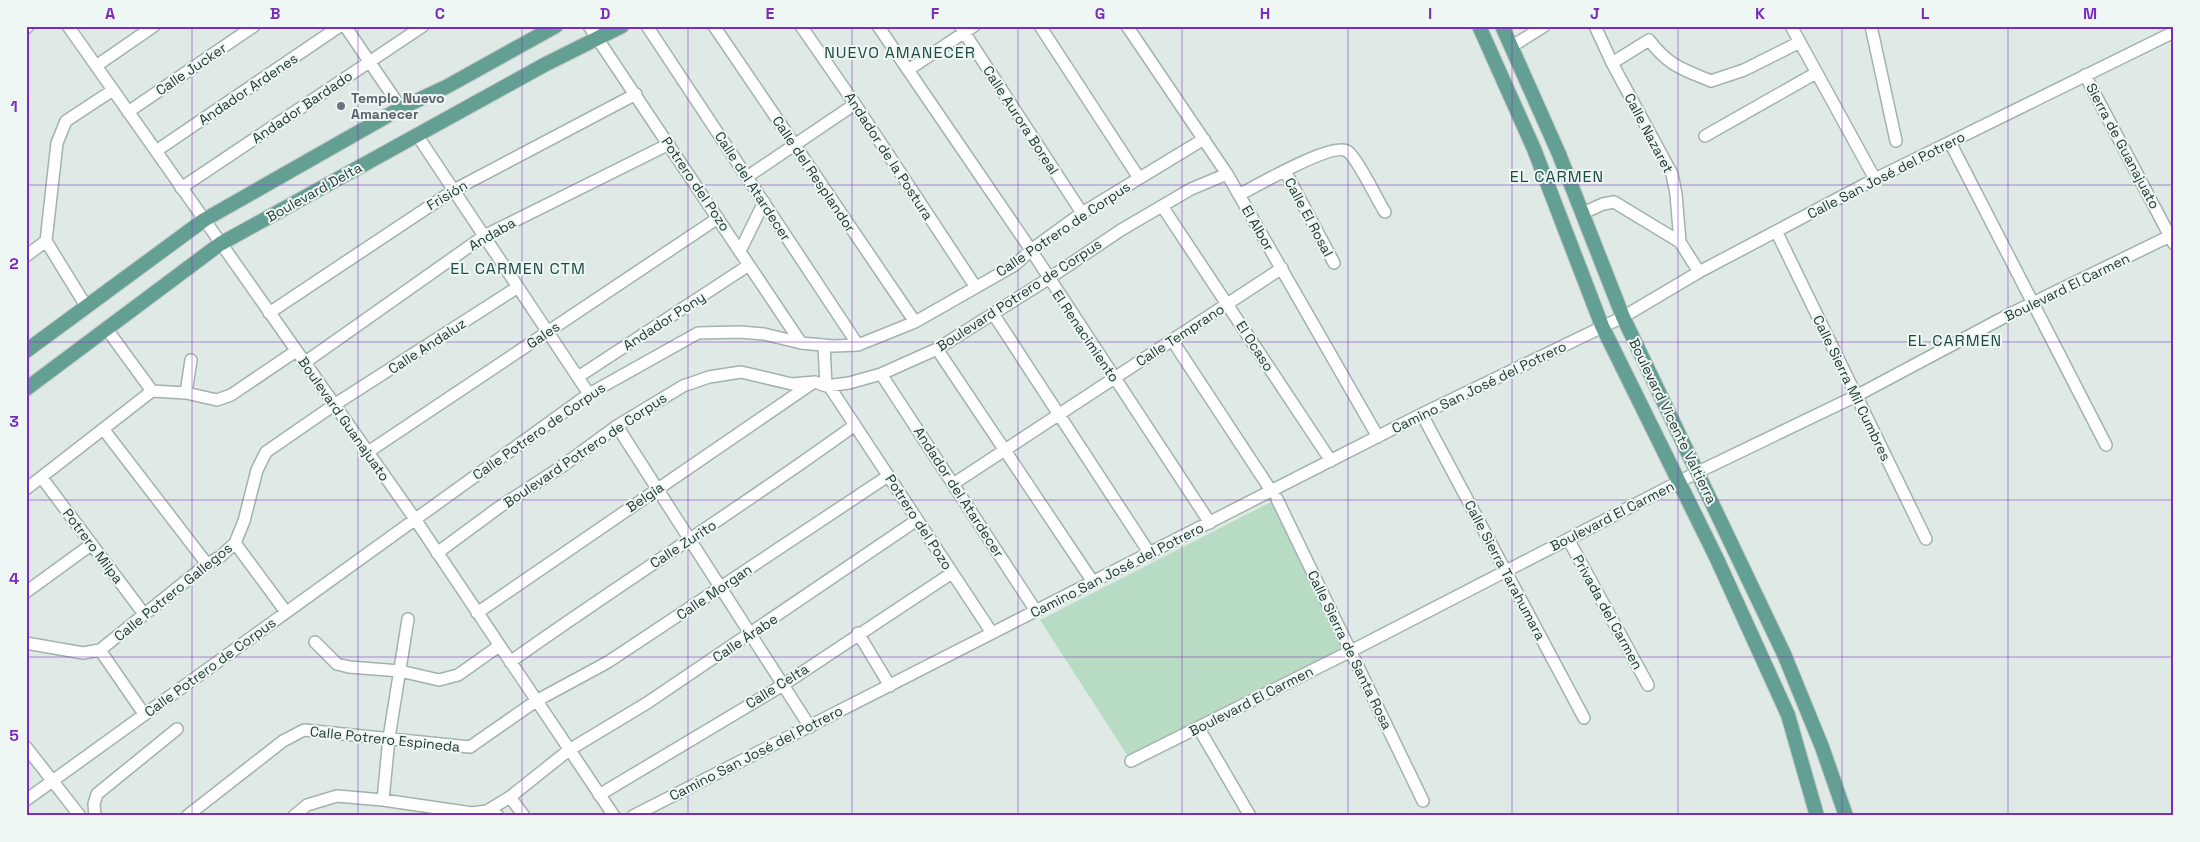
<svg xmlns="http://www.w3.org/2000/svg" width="2200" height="842" viewBox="0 0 2200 842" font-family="'Space Grotesk',sans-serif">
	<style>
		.park { fill: #b8dbc4 }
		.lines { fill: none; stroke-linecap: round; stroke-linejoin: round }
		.minor-casing { stroke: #a2b2ad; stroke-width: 14 }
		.major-casing { stroke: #bcc4c2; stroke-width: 16 }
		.minor { stroke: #fff; stroke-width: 11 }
		.major { stroke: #649f94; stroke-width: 14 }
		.grid { fill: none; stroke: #7b2cbf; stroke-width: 1; stroke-opacity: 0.55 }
		.worship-dot { fill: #6b7280; stroke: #eff7f4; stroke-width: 2 }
		.labels { text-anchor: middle; stroke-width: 4; stroke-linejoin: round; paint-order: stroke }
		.street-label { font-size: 14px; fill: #203a34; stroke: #eff7f4 }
		.worship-label { font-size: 14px; font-weight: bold; fill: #5b616d; stroke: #eff7f4; text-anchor: start }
		.quarter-label { font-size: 16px; letter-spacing: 1px; fill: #1d4b43; stroke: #eff7f4 }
		.neatline { fill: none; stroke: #7b2cbf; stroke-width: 2 }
		.grid-label { font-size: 16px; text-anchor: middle; font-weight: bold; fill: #7b2cbf }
	</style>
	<rect width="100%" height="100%" fill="#dfeae6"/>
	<path class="park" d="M1277 499 1351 651 1131 761 1040 620Z"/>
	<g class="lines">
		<g class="minor-casing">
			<path id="minor" d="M68 26 415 519 614 816
				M345 26 401 108
				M589 26 801 343
				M647 26 858 345
				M714 26 915 322
				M801 26 855 104 975 286
				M878 26 1031 250 1210 523
				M960 26 1082 213
				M1040 26 1139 178
				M1127 26 1227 174 1378 437
				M1595 26 1612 63 1672 174 1676 194 1680 242 1699 272
				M1791 26 1875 179
				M1871 26 1896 141
				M26 28 28 26
				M1511 47 1544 26
				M1612 63 1649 40C1669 66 1682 69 1711 81L1744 70 1800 42
				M96 66 154 26
				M908 70 974 26
				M2085 75 2174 244
				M128 112 254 26
				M417 135 589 394
				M1705 136 1816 73
				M1953 148 2106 445
				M156 151 340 26
				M1285 171 1334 263
				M747 177 855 104
				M181 188 423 26
				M1239 195C1256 186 1332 142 1347 151 1357 157 1377 200 1385 212
				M1162 206 1331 461
				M1583 213 1603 204 1614 202 1680 242
				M1779 237 1926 539
				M46 241 86 306
				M740 251 764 202
				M26 256 46 241 57 143 66 121 113 90
				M269 313 454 190 636 94
				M994 315 1150 554
				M106 328 152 391
				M1172 340 1272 492
				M824 345 826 386
				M937 349 1093 582
				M304 363 484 236 669 144
				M881 374 1036 611
				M578 377 749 265
				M829 386 992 633
				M186 393 191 360
				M1426 422 1584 718
				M617 426 810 727
				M104 430 207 564
				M368 452 718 218
				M42 478 144 614
				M953 484 1282 268
				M26 489 152 391 186 393 217 400 231 395 296 351
				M1277 499 1423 801
				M1568 539 1648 685
				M235 543 286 612
				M437 553 498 508 561 467 617 426 683 386 709 377 741 372 792 384 815 382 826 386 849 383 881 374 937 349 1048 279 1121 230 1191 189 1227 174
				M26 592 92 544
				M477 613 814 382
				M858 633 890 686
				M315 642 337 664 349 667 400 671 439 680 458 675 499 646
				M26 643 83 653 100 650 207 564 220 557 235 543 244 521 257 470 266 452 334 405 518 287
				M100 650 144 714
				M510 662C624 581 742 507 855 425
				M1198 727 1250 816
				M26 747 80 816
				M1131 761 1351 651 1698 472 1856 396 2010 314 2174 234
				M599 795 783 685 952 573
				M510 797 524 816
				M26 800 589 394 698 333 740 332 764 334 801 343 833 346 858 345 915 322 1015 265 1031 250 1082 213 1204 139
				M383 800 389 738 408 619
				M497 815 498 816
				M95 816 94 804 97 794 177 729
				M187 816 283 741 304 730 470 747 536 701 608 662 888 476
				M294 816 307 805 337 796 383 800 472 813 487 811 510 797 569 750 647 703 917 520
				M633 816 1422 414 1623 317 1699 272 1875 179 2174 32"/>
		</g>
		<g class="major-casing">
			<path id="major" d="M1479 26 1534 149 1602 326 1717 559 1788 715 1817 816
				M1502 26 1559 154 1623 317 1784 654 1822 747 1846 816
				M26 351 204 220 401 108 446 87 556 26
				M26 389 220 244 544 65 622 26"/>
		</g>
		<use href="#minor" class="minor"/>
		<use href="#major" class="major"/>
	</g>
	<path class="grid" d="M192 26V816M358 26V816M522 26V816M688 26V816M852 26V816M1018 26V816M1182 26V816M1348 26V816M1512 26V816M1678 26V816M1842 26V816M2008 26V816M26 185H2174M26 342H2174M26 500H2174M26 657H2174"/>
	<circle class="worship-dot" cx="341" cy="106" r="5"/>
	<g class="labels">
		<g class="street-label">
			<text transform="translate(191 69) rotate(-34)" y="5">Calle Jucker</text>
			<text transform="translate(248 89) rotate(-34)" y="5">Andador Ardenes</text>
			<text transform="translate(302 107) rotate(-34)" y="5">Andador Bardado</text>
			<text transform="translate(1021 120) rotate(57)" y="5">Calle Aurora Boreal</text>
			<text transform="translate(1649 133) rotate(62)" y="5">Calle Nazaret</text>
			<text transform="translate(2123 146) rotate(62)" y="5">Sierra de Guanajuato</text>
			<text transform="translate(889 156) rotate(57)" y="5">Andador de la Postura</text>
			<text transform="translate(814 174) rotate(56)" y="5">Calle del Resplandor</text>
			<text transform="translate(1886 175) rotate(-27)" y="5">Calle San José del Potrero</text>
			<text transform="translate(696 184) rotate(56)" y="5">Potrero del Pozo</text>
			<text transform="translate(753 186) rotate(57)" y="5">Calle del Atardecer</text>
			<text transform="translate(314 192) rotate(-29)" y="5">Boulevard Delta</text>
			<text transform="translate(447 195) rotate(-31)" y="5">Frisión</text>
			<text transform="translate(1309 217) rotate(62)" y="5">Calle El Rosal</text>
			<text transform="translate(1258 228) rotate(60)" y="5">El Albor</text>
			<text transform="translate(1063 229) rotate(-34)" y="5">Calle Potrero de Corpus</text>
			<text transform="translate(492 234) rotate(-30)" y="5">Andaba</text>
			<text transform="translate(2067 287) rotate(-26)" y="5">Boulevard El Carmen</text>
			<text transform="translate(1019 295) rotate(-33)" y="5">Boulevard Potrero de Corpus</text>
			<text transform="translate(664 321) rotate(-33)" y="5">Andador Pony</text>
			<text transform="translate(543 335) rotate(-34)" y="5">Gales</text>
			<text transform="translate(1180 335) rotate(-33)" y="5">Calle Temprano</text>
			<text transform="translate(1086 336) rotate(56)" y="5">El Renacimiento</text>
			<text transform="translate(427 346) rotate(-33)" y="5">Calle Andaluz</text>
			<text transform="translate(1255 346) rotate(57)" y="5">El Ocaso</text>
			<text transform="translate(1479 387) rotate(-26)" y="5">Camino San José del Potrero</text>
			<text transform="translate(1852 388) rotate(64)" y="5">Calle Sierra Mil Cumbres</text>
			<text transform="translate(344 419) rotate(55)" y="5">Boulevard Guanajuato</text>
			<text transform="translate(1673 421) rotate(64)" y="5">Boulevard Vicente Valtierra</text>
			<text transform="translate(539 431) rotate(-35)" y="5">Calle Potrero de Corpus</text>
			<text transform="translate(585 450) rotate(-34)" y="5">Boulevard Potrero de Corpus</text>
			<text transform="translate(959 492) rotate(57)" y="5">Andador del Atardecer</text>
			<text transform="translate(645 497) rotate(-34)" y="5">Belgia</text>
			<text transform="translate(1612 516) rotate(-27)" y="5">Boulevard El Carmen</text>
			<text transform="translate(919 522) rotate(57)" y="5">Potrero del Pozo</text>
			<text transform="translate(683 544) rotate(-33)" y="5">Calle Zurito</text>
			<text transform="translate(93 546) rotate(53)" y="5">Potrero Milpa</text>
			<text transform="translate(1117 570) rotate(-27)" y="5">Camino San José del Potrero</text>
			<text transform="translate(1505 570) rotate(62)" y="5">Calle Sierra Tarahumara</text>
			<text transform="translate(173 592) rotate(-39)" y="5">Calle Potrero Gallegos</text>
			<text transform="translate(714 592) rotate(-34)" y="5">Calle Morgan</text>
			<text transform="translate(1608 612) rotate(61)" y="5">Privada del Carmen</text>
			<text transform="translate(745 638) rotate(-34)" y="5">Calle Árabe</text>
			<text transform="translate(1350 650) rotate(64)" y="5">Calle Sierra de Santa Rosa</text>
			<text transform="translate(210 667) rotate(-36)" y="5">Calle Potrero de Corpus</text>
			<text transform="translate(777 686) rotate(-32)" y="5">Calle Celta</text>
			<text transform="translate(1251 701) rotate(-27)" y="5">Boulevard El Carmen</text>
			<text transform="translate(385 739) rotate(6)" y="5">Calle Potrero Espineda</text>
			<text transform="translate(756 753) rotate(-27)" y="5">Camino San José del Potrero</text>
		</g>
		<g class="worship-label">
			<text x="351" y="103">Templo Nuevo<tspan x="351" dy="16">Amanecer</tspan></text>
		</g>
		<g class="quarter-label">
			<text x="900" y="58">NUEVO AMANECER</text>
			<text x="1557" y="182">EL CARMEN</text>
			<text x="518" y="274">EL CARMEN CTM</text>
			<text x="1955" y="346">EL CARMEN</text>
		</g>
	</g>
	<rect width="2200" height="842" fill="none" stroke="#eff7f4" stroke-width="55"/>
	<rect x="28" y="28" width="2144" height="786" class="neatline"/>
	<g class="grid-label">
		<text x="110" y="19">A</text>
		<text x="275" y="19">B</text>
		<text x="440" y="19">C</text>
		<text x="605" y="19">D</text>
		<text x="770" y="19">E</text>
		<text x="935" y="19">F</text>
		<text x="1100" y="19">G</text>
		<text x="1265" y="19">H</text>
		<text x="1430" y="19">I</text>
		<text x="1595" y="19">J</text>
		<text x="1760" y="19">K</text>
		<text x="1925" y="19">L</text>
		<text x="2090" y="19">M</text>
		<text x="14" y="112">1</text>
		<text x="14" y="269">2</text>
		<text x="14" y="427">3</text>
		<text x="14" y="584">4</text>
		<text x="14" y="741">5</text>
	</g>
</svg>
